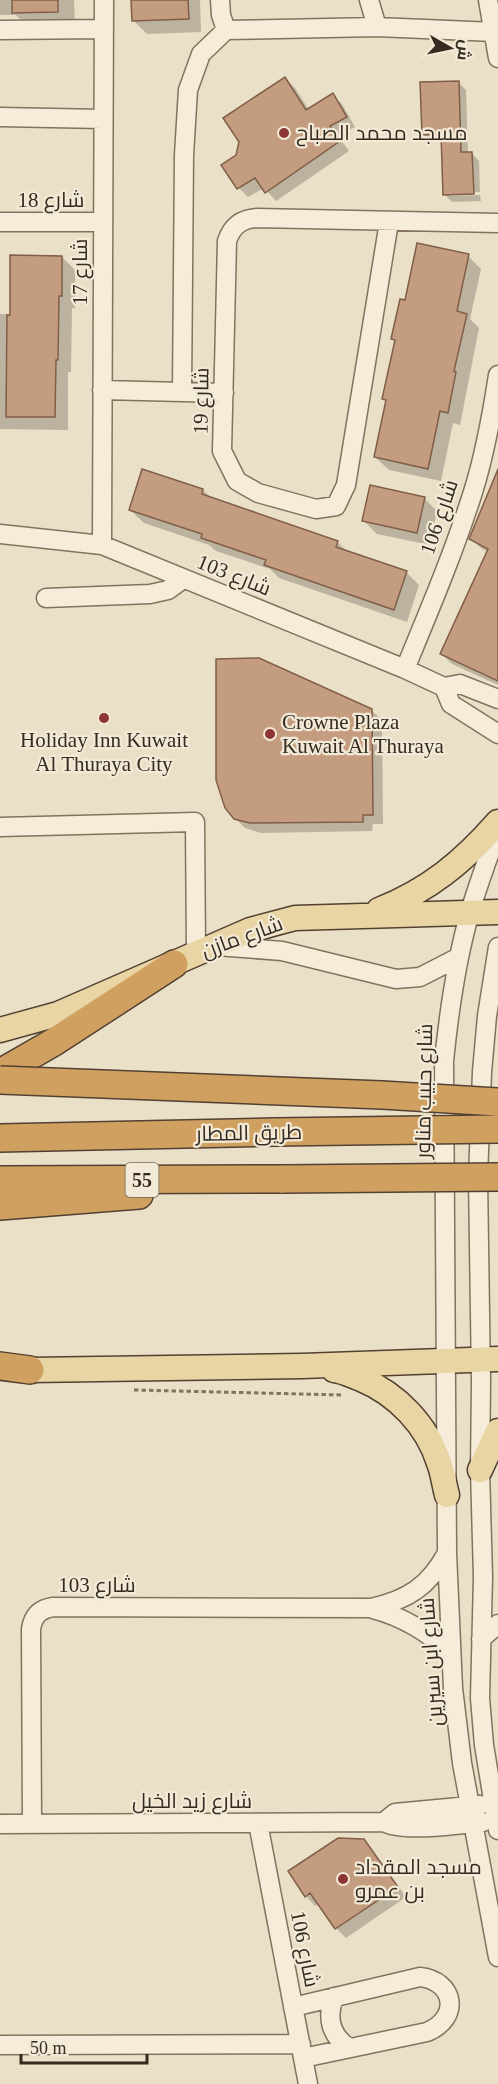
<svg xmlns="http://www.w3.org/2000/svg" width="498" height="2084" viewBox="0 0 498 2084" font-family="'Times New Roman',Cairo,serif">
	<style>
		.shadow { fill: #0003 }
		.building { fill: #c49d81; stroke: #805e47; stroke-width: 1.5 }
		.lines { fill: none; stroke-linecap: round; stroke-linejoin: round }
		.minor-casing { stroke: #83725e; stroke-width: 21 }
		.major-casing { stroke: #524132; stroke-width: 27 }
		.highway-casing { stroke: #524132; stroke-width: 30 }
		.path { stroke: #83725e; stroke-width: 3; stroke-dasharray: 4.5 3; stroke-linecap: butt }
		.minor { stroke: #f5edd9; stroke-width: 18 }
		.major { stroke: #e9d4a3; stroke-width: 24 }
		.highway { stroke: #d0a061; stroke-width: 27 }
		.highway-bridge-casing { stroke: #524132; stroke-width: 30; stroke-linecap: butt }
		.highway-bridge { stroke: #d0a061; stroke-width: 27 }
		.poi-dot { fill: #8c3534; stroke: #f2ead6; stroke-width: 2 }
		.labels { text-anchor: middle; stroke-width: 4.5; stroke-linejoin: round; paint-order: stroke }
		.shield { fill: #f2ead6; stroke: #6e6457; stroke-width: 1.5 }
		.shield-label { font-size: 20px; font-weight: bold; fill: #352b20 }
		.poi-label { font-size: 21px; fill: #352b20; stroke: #f2ead6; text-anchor: start }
		.street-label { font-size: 21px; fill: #352b20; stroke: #f2ead6 }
	</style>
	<rect width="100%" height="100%" fill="#eae0c7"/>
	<path class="shadow" d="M0 0H74L75 24 27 26 16 15H0Z
		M133 0H200L201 32 147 34 134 21Z
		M285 79 295 88 309 110 332 95 342 104 355 127 338 136 349 151 276 201 264 188 248 197 239 188 237 156Z
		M458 82 466 90 468 154 472 153 479 161 480 192 450 193V196L480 195 481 201 452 202 444 194 443 141 431 142 423 134Z
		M468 256 481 269 470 319 479 328 460 425 453 423 441 481 389 470 375 457 387 402 384 398 396 341 393 339 406 302Z
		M62 257 75 270V308H72L71 372H68V430L0 429V314H11Z
		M498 473V685L452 664 442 654 488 552 481 548 471 539Z
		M203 490 211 498 337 542 349 553 406 572 419 585 407 622 279 578 270 569 216 551 209 545 144 523 130 510Z
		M424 498 437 511 430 545 377 534 364 521Z
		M371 710 382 720 383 824H373L372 831 261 833 245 828 235 818Z
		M363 1840 373 1851 406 1897 346 1938 336 1928 319 1903 315 1906 306 1896Z"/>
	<path class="building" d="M12 0H58V12L12 13Z
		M131 0H188L189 19 132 21Z
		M285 77 306 110 333 93 347 117 330 126 340 141 265 193 255 178 237 189 221 165 236 155 239 142 223 118Z
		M459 81 461 152H472L474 194 443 195 441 134 422 135 420 82Z
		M417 243 469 254 457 311 467 314 454 371 456 372 448 413 440 411 428 469 374 457 386 400 382 399 395 340 391 339 400 299 405 300Z
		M10 255 62 256V296H59L58 360H56L55 417H6L7 315H10Z
		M142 469 203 489 202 494 338 541 336 547 407 571 394 610 264 565 266 560 201 538 202 534 129 510Z
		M498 469V681L440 654 488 549 469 539Z
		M370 485 425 497 417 533 362 521Z
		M259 658 372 709 373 815H363V822L250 823 234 819 225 808 216 780V659Z
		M338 1838 364 1839 398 1887 335 1929 310 1893 305 1897 288 1871Z"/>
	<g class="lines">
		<g class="minor-casing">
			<path id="minor" d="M220 0 221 15 226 30
				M369 0 377 27
				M488 0 498 58
				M0 30 104 29
				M226 30 377 27 495 32
				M0 117 103 119
				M0 222H103
				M389 222 346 485 336 506 316 509 258 493 237 481 222 451 227 241C232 226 241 219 257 218L498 223
				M102 390 224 393
				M182 392 184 155 188 90 201 54 226 30
				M0 534 102 545 405 669 444 687 460 684 498 699
				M102 545 104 0
				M46 598 150 594 168 590 183 579
				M405 669C429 611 454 552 473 492 485 454 492 414 498 375
				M444 687 451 704 498 734
				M0 827 195 822 196 953
				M498 829C489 856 478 884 470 912 456 961 449 1011 444 1061L447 1553 453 1688 462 1763 498 1957
				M217 946 282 951 396 979 420 977 459 957
				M498 947 487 1016 482 1072 478 1177 481 1382 480 1470 483 1577 480 1698 484 1745 498 1830
				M373 1609C404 1617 426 1632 451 1652
				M481 1639 498 1624
				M384 1822 395 1813 480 1805
				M258 1823 308 2084
				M0 1824 384 1822C401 1833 460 1824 483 1822
				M32 1824 31 1629C33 1616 40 1609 53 1607L371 1608C408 1600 429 1586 447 1553
				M334 1997C326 2018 331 2036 349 2048
				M293 2007 420 1977C455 1981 461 2018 427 2032L303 2058
				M0 2045 301 2044"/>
		</g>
		<g class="major-casing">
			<path id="major" d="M379 910C429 890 463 862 498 822
				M0 1030 58 1014 250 930 295 918 498 912
				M30 1370 302 1366 498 1359
				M334 1370C344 1371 352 1376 361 1379 397 1394 427 1425 439 1463 443 1473 444 1484 447 1495
				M480 1470 498 1431"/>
		</g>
		<g class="highway-casing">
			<path id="highway" d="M0 1073 54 1042 174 964
				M0 1138 275 1132
				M0 1180 284 1179
				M0 1206 139 1195
				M0 1366 30 1370"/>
		</g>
		<path class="path" d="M134 1390 343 1395"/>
		<use href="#minor" class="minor"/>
		<use href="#major" class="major"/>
		<use href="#highway" class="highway"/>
		<g class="highway-bridge-casing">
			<path id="highway-bridge" d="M0 1080 382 1095 498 1102
				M275 1132 498 1129
				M284 1179 498 1177"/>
		</g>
		<use href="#highway-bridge" class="highway-bridge"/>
	</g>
	<g class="poi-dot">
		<circle cx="284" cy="133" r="6"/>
		<circle cx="104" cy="718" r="6"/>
		<circle cx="270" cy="734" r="6"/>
		<circle cx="343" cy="1879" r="6"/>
	</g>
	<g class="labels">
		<rect class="shield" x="125.5" y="1163" width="33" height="34" rx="4.5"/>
		<g class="shield-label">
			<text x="142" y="1187">55</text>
		</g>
		<g class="poi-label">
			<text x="296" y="140">مسجد محمد الصباح</text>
			<text x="282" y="729">Crowne Plaza<tspan x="282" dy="24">Kuwait Al Thuraya</tspan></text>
			<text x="104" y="747" text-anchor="middle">Holiday Inn Kuwait<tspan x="104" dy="24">Al Thuraya City</tspan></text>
			<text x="355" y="1874">مسجد المقداد<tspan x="355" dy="24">بن عمرو</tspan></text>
		</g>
		<g class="street-label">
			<text x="51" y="207">شارع 18</text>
			<text transform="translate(80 272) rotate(-90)" y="7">شارع 17</text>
			<text transform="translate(201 401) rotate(-89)" y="7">شارع 19</text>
			<text transform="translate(439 517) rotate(-71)" y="7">شارع 106</text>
			<text transform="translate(234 575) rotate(22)" y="7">شارع 103</text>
			<text transform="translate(242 937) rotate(-20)" y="7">شارع مازن</text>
			<text transform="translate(424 1091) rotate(-89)" y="7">شارع حبيب مناور</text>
			<text transform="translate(249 1133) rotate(-1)" y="7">طريق المطار</text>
			<text x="97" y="1592">شارع 103</text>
			<text transform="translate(431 1662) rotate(-94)" y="7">شارع ابن سيرين</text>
			<text x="192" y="1808">شارع زيد الخيل</text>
			<text transform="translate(305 1949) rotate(79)" y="7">شارع 106</text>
		</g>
	</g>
	<g transform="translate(450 48) rotate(99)" stroke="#f2ead6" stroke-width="4.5" paint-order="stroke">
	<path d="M0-4.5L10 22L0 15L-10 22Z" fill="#352b20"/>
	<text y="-9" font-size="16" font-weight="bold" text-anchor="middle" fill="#352b20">ش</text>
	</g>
	<path d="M21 2054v9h126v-9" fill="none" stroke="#352b20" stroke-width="3"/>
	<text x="30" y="2054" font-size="18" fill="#352b20" stroke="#f2ead6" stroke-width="4.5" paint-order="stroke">50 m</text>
</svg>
